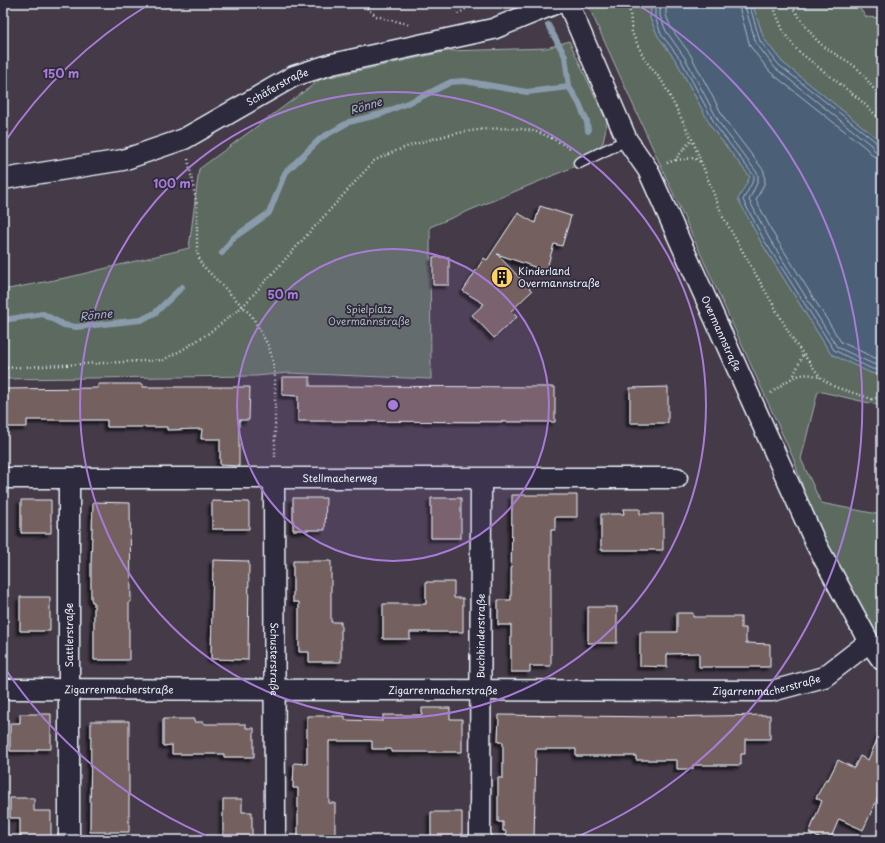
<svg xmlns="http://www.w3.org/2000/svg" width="885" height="843" viewBox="0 0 885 843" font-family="'Playpen Sans',sans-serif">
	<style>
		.green { fill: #5c6a60; stroke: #a2aeac }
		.water { fill: #4c6177; stroke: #8a9bab }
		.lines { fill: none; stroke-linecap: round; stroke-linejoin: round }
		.shore { stroke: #aab7c4; stroke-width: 1 }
		.stream { stroke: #8a9bab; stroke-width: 6 }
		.building { fill: #746060; stroke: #e8f1f8; filter: url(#shadow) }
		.service-casing { stroke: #e8f1f8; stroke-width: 13 }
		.minor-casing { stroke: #e8f1f8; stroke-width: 23 }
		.path { stroke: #e8f1f8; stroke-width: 2.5; stroke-dasharray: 1 3; stroke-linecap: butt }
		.service { stroke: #2f2a3d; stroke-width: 10 }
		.minor { stroke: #2f2a3d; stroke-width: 20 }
		.ring { fill: none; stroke: #a77bd6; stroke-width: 2 }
		.labels { text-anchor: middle; stroke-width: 3.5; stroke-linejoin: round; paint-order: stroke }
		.street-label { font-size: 10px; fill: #e8f1f8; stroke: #2f2a3d }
		.poi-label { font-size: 10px; fill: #e8f1f8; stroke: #2f2a3d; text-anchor: start }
		.park-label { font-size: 10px; fill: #b0bbbb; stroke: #2f2a3d }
		.water-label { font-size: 11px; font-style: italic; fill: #aab7c4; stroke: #2f2a3d }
		.centre { fill: #a77bd6; stroke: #2f2a3d; stroke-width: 2 }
		.ring-label { font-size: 12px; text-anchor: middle; font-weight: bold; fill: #a77bd6; stroke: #2f2a3d; stroke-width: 3.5; stroke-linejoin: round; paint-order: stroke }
	</style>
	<defs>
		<filter id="shadow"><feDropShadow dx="-3.5" dy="3.5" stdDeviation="1" flood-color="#0009"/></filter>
	</defs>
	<rect width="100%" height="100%" fill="#443a48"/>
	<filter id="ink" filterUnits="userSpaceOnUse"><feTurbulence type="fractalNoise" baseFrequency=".025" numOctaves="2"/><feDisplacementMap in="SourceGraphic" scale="8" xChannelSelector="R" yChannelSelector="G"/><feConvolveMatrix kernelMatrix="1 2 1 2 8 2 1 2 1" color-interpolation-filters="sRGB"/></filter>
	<g filter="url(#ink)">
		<path class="green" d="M587 3H652L650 18 658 36 677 62 712 128 750 177 739 199 761 242 831 354 871 373 882 375V406L818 391 801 459 821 503 882 515V640L871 625 812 516 794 460Z
			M752 3H856L866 17 882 18V147L878 139 782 62 764 39Z
			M569 41 607 122 603 143 578 165 430 227 431 379 288 373 256 376 3 379V290L70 277 189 248 199 169 321 79 448 51 547 48Z"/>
		<path class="water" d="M652 3H752L764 39 782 62 878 139 882 147V375L871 373 831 354 761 242 738 199 750 177 712 128 677 62 658 36 650 18Z"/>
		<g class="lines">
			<path class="shore" d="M655 3V17L661 34 681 60 716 126 754 176V179L743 200 764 240 834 350 872 369 882 370
				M660 3V16L666 31 685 58 720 124 758 174V181L749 200 769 238 837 347 873 364 882 365
				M666 3V15L671 28 690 54 725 120 764 171 765 182 756 200 774 235 841 342 875 358 882 359
				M738 3 750 46 770 72 866 148 873 156 882 158
				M744 3 756 43 775 68 871 145 875 151 882 152
				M749 3 760 41 779 65 875 141 878 146 882 147"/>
			<path class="stream" d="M548 25 565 56 569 87 579 103 587 122 588 131
				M222 253 233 238 269 213 285 173 321 138 349 122 381 114 417 99 451 82 464 81 527 92 569 87
				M3 320 43 314 64 325 76 327 141 320 155 313 182 287"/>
		</g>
		<path class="building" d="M540 206 571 216 562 246 554 244 546 271 497 254 532 291 511 311 517 317 494 338 472 315 484 304 463 291 484 258 487 260 518 213 535 223Z
			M433 257H449V285H433Z
			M282 377H310V386L555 387V422L298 421V396L282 395Z
			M98 384H143V387H250L249 420H239V466L220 465V439H201L202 429 167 430V427H107V420H27V427H3V389L98 388Z
			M668 387V423H630V388Z
			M512 495H577V517H555V530H551V666H530V672H511V625H498V600H511Z
			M293 498H326L325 530H293Z
			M431 498H461V538H431Z
			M21 500H51V533H21Z
			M212 501 249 502V529H212Z
			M93 502 130 503 131 602H129V660H94V602H92L91 598V565Z
			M623 509H640V514H663V550H601V514H624Z
			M213 560 248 561 249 562 248 660 211 659Z
			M293 561H331V622H341V662H309V652H299V602H293Z
			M426 582H454V598H463V632H410V639H383V604H426Z
			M20 597H50V631H20Z
			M588 607H617V643H588Z
			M677 613H693V617H741V628H746V643L770 644V667H699V653L667 654V667L640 666V632H677Z
			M422 708H450V719H462V752H391V749H372V741H329V803H335V838H298V788H293L294 763 307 764V716H345V720L383 721V715H422Z
			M20 714H51V749H37V751H10V723H20Z
			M499 715 658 717 770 715V739H745V754H741V765H693V769H677V760H636V756H576V749H536L534 840H506V831H503V822H498V778H503V742H498Z
			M163 719H194V722H204V724H246V728H254V757H224V754H172V745L163 746Z
			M91 721H129V832H90Z
			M882 729V789L863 830 839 819 830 840H823L809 833 822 801 816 798 826 779 828 780 838 760 854 768 860 756 868 760Z
			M10 798H34V811H51V840H20V818H10Z
			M223 799H242V812H252V840H223Z
			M431 812H462V840H431Z"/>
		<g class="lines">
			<g class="service-casing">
				<path id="service" d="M579 163 627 140"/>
			</g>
			<g class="minor-casing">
				<g id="minor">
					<path id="s1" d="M568 3 627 140 648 170 816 544 869 642 882 660"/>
					<path id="s2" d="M3 179 123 160 184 139 294 76 332 64 493 29 557 3"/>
					<path id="s3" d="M3 478H677"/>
					<path d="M69 478V840"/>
					<path id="s4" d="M274 479 275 840"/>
					<path id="s5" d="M3 689 772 691 824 677 869 642"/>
					<path id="s6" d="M480 840 481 480"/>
				</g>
			</g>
			<path class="path" d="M361 3 376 16 411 25
				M629 3 632 33 645 60 662 81 692 139 723 217 795 343 821 378 835 387 872 399 882 397
				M772 3 784 33 798 51 859 99 882 121
				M790 3C798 15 812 37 822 45 834 55 849 60 860 71 868 80 873 90 882 97
				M458 14 474 3
				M188 159 197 206V251L201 264 252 316 269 347 273 362 275 377V458
				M676 160 694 158 702 163
				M667 163 675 160 692 139
				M3 368 163 360 182 350 209 333 243 306 374 161C413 140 489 121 533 131 546 134 560 143 572 149
				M794 375 803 354
				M771 393C787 381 800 368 821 378
				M873 521H882"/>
			<use href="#service" class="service"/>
			<use href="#minor" class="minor"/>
		</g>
	</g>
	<circle cx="393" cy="405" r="156" fill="#a77bd6" fill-opacity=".12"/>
	<g class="ring">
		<circle cx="393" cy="405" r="156"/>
		<circle cx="393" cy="405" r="313"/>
		<path d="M217 840A469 469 0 0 1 4 667M4 143A469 469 0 0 1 148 5M638 5A469 469 0 0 1 569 840"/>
	</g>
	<defs>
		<g id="building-disc" transform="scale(1.15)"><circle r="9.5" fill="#ffd166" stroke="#2f2a3d"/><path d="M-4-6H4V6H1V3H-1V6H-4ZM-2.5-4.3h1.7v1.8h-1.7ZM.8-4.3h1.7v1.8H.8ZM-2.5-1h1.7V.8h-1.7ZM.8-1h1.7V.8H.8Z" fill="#111"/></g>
	</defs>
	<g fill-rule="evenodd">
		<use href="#building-disc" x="502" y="277"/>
	</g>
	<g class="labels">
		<g class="street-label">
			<text dy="4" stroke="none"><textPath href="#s2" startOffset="293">Schäferstraße</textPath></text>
			<text dy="4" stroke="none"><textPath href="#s1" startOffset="365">Overmannstraße</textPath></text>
			<text dy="4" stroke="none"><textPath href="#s3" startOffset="337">Stellmacherweg</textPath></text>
			<text transform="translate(69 635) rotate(-90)" y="4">Sattlerstraße</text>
			<text dy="4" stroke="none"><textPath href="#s6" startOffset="204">Buchbinderstraße</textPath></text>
			<text dy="4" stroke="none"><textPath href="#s4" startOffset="180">Schusterstraße</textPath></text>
			<text dy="4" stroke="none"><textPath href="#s5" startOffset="764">Zigarrenmacherstraße</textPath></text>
			<text dy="4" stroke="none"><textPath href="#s5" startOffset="116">Zigarrenmacherstraße</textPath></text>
			<text dy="4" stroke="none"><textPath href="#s5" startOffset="440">Zigarrenmacherstraße</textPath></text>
		</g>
		<g class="poi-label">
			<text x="518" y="275">Kinderland<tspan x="518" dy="12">Overmannstraße</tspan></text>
		</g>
		<g class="park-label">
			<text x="369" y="313">Spielplatz<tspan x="369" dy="12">Overmannstraße</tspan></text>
		</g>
		<g class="water-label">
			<text transform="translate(366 106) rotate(-17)" y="4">Rönne</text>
			<text transform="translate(96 315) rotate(-6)" y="4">Rönne</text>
		</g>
	</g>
	<circle cx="393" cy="405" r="6" class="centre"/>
	<g class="ring-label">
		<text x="61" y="78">150 m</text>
		<text x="172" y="188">100 m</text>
		<text x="283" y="299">50 m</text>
	</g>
	<rect width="885" height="843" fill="none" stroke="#2f2a3d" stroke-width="16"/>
	<rect x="8" y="8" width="869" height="827" fill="none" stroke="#e8f1f8" stroke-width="1.5" filter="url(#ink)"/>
</svg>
